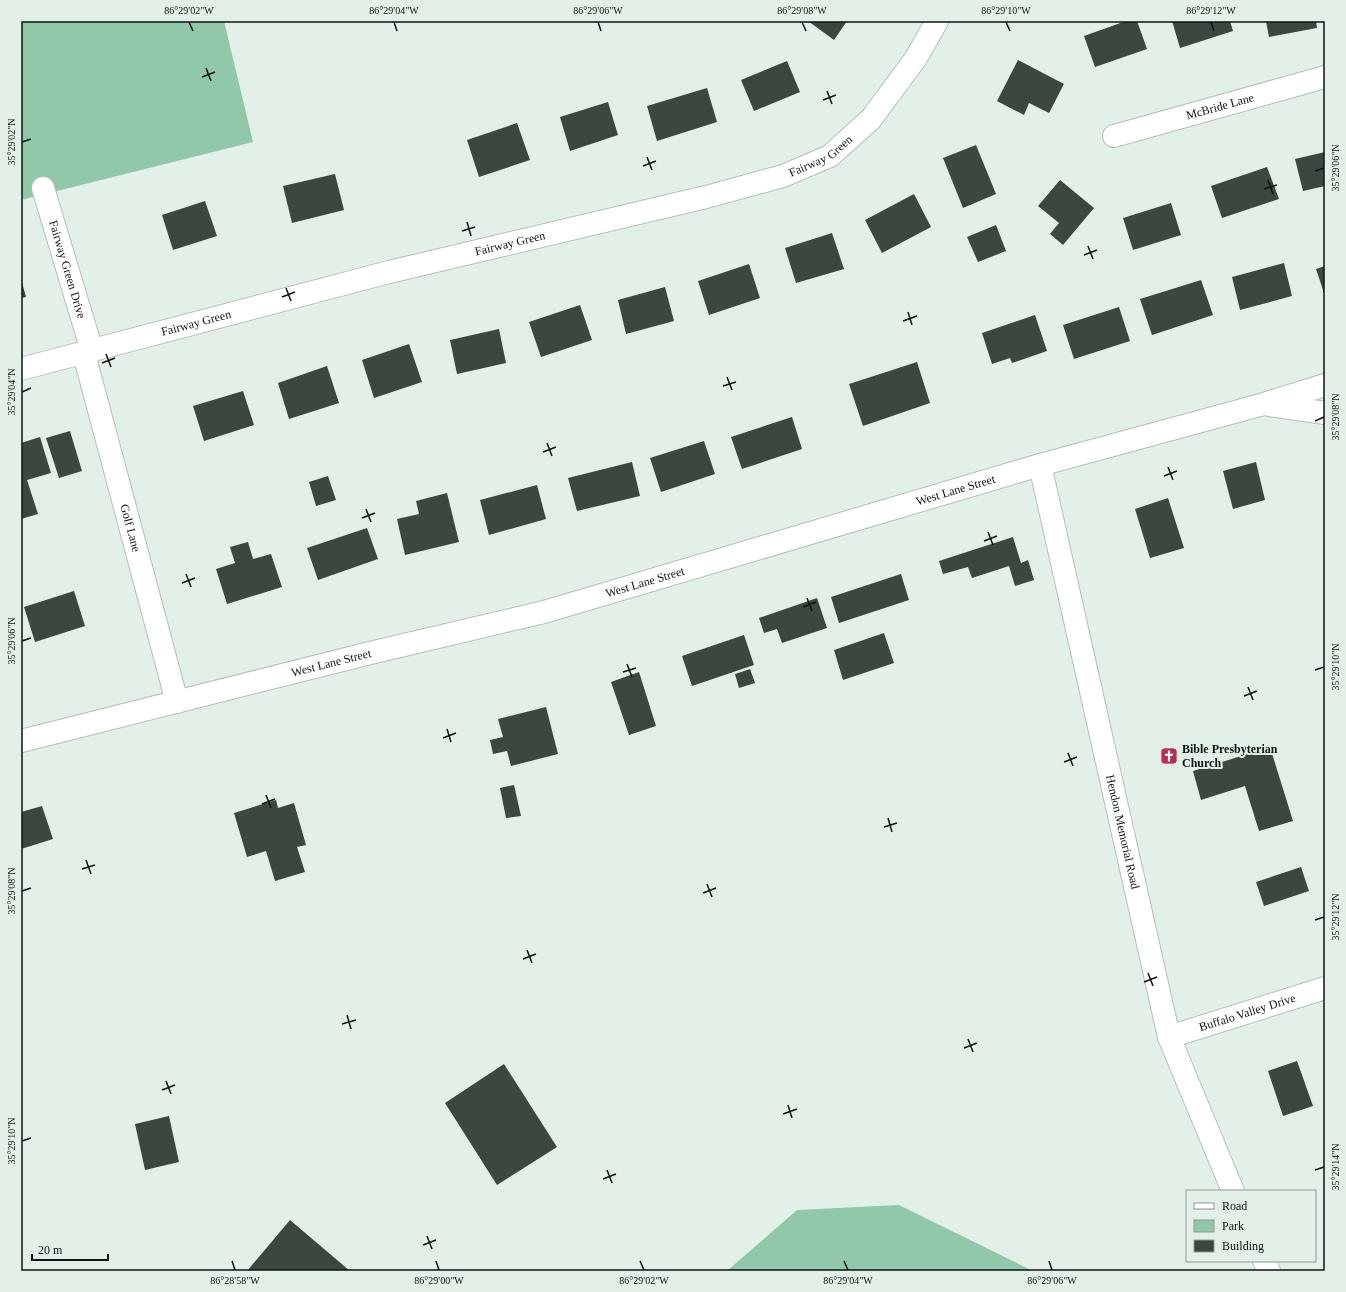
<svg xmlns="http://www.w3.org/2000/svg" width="1346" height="1292" viewBox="0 0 1346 1292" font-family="'Times New Roman',serif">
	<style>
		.green { fill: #92c8aa }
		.building { fill: #3c4740 }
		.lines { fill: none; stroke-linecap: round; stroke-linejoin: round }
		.minor-casing { stroke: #b3c0b8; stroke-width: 24 }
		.minor { stroke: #fff; stroke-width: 22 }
		.ticks { fill: none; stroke: #0e1210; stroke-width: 1.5 }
		.labels { text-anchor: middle; stroke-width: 4; stroke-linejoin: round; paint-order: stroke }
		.street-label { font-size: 12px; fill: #0e1210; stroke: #e3f0e8 }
		.poi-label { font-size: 12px; font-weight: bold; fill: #0e1210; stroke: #e3f0e8; text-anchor: start }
		.neatline { fill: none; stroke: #0e1210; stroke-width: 1.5 }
		.ticks-label { font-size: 10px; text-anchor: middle; fill: #0e1210 }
	</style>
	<rect width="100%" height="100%" fill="#e3f0e8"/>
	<path class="green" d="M21 21H224L253 142 21 200Z
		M899 1205 1033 1271H727L797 1210Z"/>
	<path class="building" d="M808 21H847L834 40Z
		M1126 21H1137L1147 49 1095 67 1084 36Z
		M1172 21H1230L1233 31 1180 48Z
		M1266 21H1316L1317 28 1269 37Z
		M1018 60 1064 84 1049 113 1029 103 1024 115 997 101Z
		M787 61 800 92 754 111 741 80Z
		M707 88 717 122 657 141 647 106Z
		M608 102 618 135 570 151 560 117Z
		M517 123 530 160 479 177 467 140Z
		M976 145 996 194 963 208 943 158Z
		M1325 152V186L1303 191 1295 159Z
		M1267 167 1279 199 1222 218 1211 186Z
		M335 174 344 210 292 223 283 186Z
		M1060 180 1094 208 1063 245 1050 234 1059 223 1038 206Z
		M914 194 931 227 882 253 865 220Z
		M205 201 217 236 173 250 162 215Z
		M1171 203 1181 235 1133 250 1123 218Z
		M996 225 1006 251 978 262 967 237Z
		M832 233 844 269 796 283 785 248Z
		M1284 263 1292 296 1240 310 1232 277Z
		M749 264 760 298 709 315 698 281Z
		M1325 266V296L1316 269Z
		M21 279 26 297 21 298Z
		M1201 280 1213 315 1152 335 1140 299Z
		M665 287 674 321 626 334 618 300Z
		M580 305 592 340 541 357 529 322Z
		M1119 307 1130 341 1074 359 1063 325Z
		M1035 315 1047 351 1012 363 1010 358 992 364 982 333Z
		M499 329 506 363 457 374 450 340Z
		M409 344 422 382 374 398 362 360Z
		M917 362 930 403 863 426 849 384Z
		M327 366 339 403 289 419 278 383Z
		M243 391 254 425 204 441 193 406Z
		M792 417 802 449 742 469 731 437Z
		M70 431 82 471 59 478 46 438Z
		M40 437 51 473 27 480 38 514 21 519V443Z
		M704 441 715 474 661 492 650 458Z
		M632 462 640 496 577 511 568 478Z
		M1256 462 1265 500 1233 509 1223 471Z
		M328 476 336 500 316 506 309 482Z
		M537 485 546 519 489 535 480 500Z
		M447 493 459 542 405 555 397 519 419 514 416 501Z
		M1168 498 1184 548 1150 558 1135 509Z
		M367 528 378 559 318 580 307 548Z
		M1013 537 1021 563 1028 560 1034 580 1015 586 1009 566 972 578 968 567 943 574 939 561Z
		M248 542 253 559 271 554 282 587 227 604 216 569 235 563 230 547Z
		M901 574 909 600 839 623 831 597Z
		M74 591 85 626 35 642 24 607Z
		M817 598 827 628 782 643 777 629 764 633 759 618Z
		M884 633 894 663 843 680 834 650Z
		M744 635 754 665 692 686 682 656Z
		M750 669 755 683 739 688 735 674Z
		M639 672 656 726 629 735 611 682Z
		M546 707 558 754 511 766 507 751 493 754 490 740 503 737 498 719Z
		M1270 747 1293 821 1259 831 1245 786 1201 800 1193 771Z
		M514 785 521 816 506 818 500 788Z
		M276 800 278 808 294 803 306 845 297 847 305 872 275 881 266 851 247 857 234 813Z
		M42 806 53 839 21 849V812Z
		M1301 867 1309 891 1264 906 1256 882Z
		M1297 1061 1313 1106 1283 1116 1268 1071Z
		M504 1064 557 1147 497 1185 445 1103Z
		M169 1116 179 1162 145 1170 135 1124Z
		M290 1220 350 1271H247Z"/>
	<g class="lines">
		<g class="minor-casing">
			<g id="minor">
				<path id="s1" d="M1114 136 1325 77"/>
				<path id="s2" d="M43 188 92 351"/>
				<path id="s3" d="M84 354 177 702"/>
				<path id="s4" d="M21 369 389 272 706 197 783 176 830 156 871 119 916 58 937 21"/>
				<path d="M1269 405 1325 413"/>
				<path id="s5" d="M1040 465 1169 1037 1233 1191"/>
				<path id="s6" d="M21 741 370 653 544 612 1040 465 1264 404 1325 385"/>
				<path id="s7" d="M1169 1037 1325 988"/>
				<path d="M1264 1261 1269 1271"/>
			</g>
		</g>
		<use href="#minor" class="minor"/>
	</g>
	<path class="ticks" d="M189 22 193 31M394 22 397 31M598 22 601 31M802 22 806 31M1006 22 1010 31M1211 22 1214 31M206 68 211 81M202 77 215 72M827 91 832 104M823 100 836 95M22 142 31 139M647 157 652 170M643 166 656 161M1315 171 1324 168M1268 180 1273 194M1264 189 1277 185M467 222 471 236M462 231 475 227M1088 246 1093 259M1084 255 1097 250M286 288 291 301M282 297 295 292M908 312 912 325M903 321 917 316M106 354 111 367M102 363 115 358M727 377 732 390M723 386 736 382M22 392 31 388M1315 421 1324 417M547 443 552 456M543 452 556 447M1168 467 1173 480M1164 476 1177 471M366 509 371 522M362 518 375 513M988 532 993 545M984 541 997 536M186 574 191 587M182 583 195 578M807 598 812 611M803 607 816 602M22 641 31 638M627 664 632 677M1315 670 1324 667M623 672 636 668M1248 687 1253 700M1244 696 1257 691M447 729 451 742M443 738 456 733M1068 753 1073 766M1064 762 1077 757M266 795 271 808M262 804 275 799M888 818 892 832M884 827 897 823M86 860 91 874M82 869 95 865M707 884 712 897M22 891 31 888M703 893 716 888M1315 920 1324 917M527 950 532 963M523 959 536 954M1148 973 1153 986M1144 982 1157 977M347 1015 351 1029M342 1024 356 1020M968 1039 973 1052M964 1048 977 1043M166 1081 171 1094M162 1090 175 1085M788 1105 792 1118M783 1114 797 1109M22 1141 31 1138M607 1170 612 1183M1315 1170 1324 1167M603 1179 616 1174M427 1236 432 1249M423 1245 436 1240M232 1261 235 1270M436 1261 439 1270M640 1261 644 1270M844 1261 848 1270M1049 1261 1052 1270"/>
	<defs>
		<g id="church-square" transform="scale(0.9)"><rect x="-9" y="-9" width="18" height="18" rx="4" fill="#bb2b54" stroke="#e3f0e8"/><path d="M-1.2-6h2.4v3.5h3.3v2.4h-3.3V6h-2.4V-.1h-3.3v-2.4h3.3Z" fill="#fff"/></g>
	</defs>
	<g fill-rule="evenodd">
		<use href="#church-square" x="1169" y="756"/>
	</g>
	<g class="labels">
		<g class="street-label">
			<text dy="4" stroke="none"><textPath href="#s1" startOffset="110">McBride Lane</textPath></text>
			<text dy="4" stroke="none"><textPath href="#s4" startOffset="829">Fairway Green</textPath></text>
			<text dy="4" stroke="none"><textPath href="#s4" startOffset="505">Fairway Green</textPath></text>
			<text dy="4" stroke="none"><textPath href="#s2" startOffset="85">Fairway Green Drive</textPath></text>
			<text dy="4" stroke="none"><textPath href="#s4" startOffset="181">Fairway Green</textPath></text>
			<text dy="4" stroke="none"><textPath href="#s6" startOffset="968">West Lane Street</textPath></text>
			<text dy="4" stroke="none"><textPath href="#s3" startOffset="180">Golf Lane</textPath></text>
			<text dy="4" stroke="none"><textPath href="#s6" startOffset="644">West Lane Street</textPath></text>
			<text dy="4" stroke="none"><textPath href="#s6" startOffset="320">West Lane Street</textPath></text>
			<text dy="4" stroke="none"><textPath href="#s5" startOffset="376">Hendon Memorial Road</textPath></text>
			<text dy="4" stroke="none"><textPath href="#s7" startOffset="82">Buffalo Valley Drive</textPath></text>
		</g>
		<g class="poi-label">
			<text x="1182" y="753">Bible Presbyterian<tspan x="1182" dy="14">Church</tspan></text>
		</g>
	</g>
	<rect width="1346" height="1292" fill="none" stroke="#e3f0e8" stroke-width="44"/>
	<rect x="1186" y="1190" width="130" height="72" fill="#e3f0e8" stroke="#8e9792"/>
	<rect x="1194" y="1203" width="20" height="6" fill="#ffffff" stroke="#8e9792"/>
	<text x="1222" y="1210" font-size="12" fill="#0e1210">Road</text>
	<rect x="1194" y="1220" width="20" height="12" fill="#92c8aa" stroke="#8e9792"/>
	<text x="1222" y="1230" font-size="12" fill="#0e1210">Park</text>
	<rect x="1194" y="1240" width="20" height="12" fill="#3c4740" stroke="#8e9792"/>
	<text x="1222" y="1250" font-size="12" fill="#0e1210">Building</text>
	<path d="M32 1254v6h76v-6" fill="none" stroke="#0e1210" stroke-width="2"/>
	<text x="38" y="1254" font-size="12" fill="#0e1210" stroke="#e3f0e8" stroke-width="3" paint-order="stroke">20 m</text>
	<rect x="22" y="22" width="1302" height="1248" class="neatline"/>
	<g class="ticks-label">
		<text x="189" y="14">86°29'02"W</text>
		<text x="394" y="14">86°29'04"W</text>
		<text x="598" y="14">86°29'06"W</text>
		<text x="802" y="14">86°29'08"W</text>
		<text x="1006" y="14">86°29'10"W</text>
		<text x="1211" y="14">86°29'12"W</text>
		<text transform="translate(11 142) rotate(-90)" y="4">35°29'02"N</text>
		<text transform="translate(1335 168) rotate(-90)" y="4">35°29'06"N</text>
		<text transform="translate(11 392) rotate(-90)" y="4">35°29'04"N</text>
		<text transform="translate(1335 417) rotate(-90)" y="4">35°29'08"N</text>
		<text transform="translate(11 641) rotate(-90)" y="4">35°29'06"N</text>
		<text transform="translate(1335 667) rotate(-90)" y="4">35°29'10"N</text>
		<text transform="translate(11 891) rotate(-90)" y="4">35°29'08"N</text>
		<text transform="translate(1335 917) rotate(-90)" y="4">35°29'12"N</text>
		<text transform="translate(11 1141) rotate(-90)" y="4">35°29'10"N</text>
		<text transform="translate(1335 1167) rotate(-90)" y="4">35°29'14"N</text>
		<text x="235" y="1284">86°28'58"W</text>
		<text x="439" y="1284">86°29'00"W</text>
		<text x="644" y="1284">86°29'02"W</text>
		<text x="848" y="1284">86°29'04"W</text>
		<text x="1052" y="1284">86°29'06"W</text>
	</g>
</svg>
